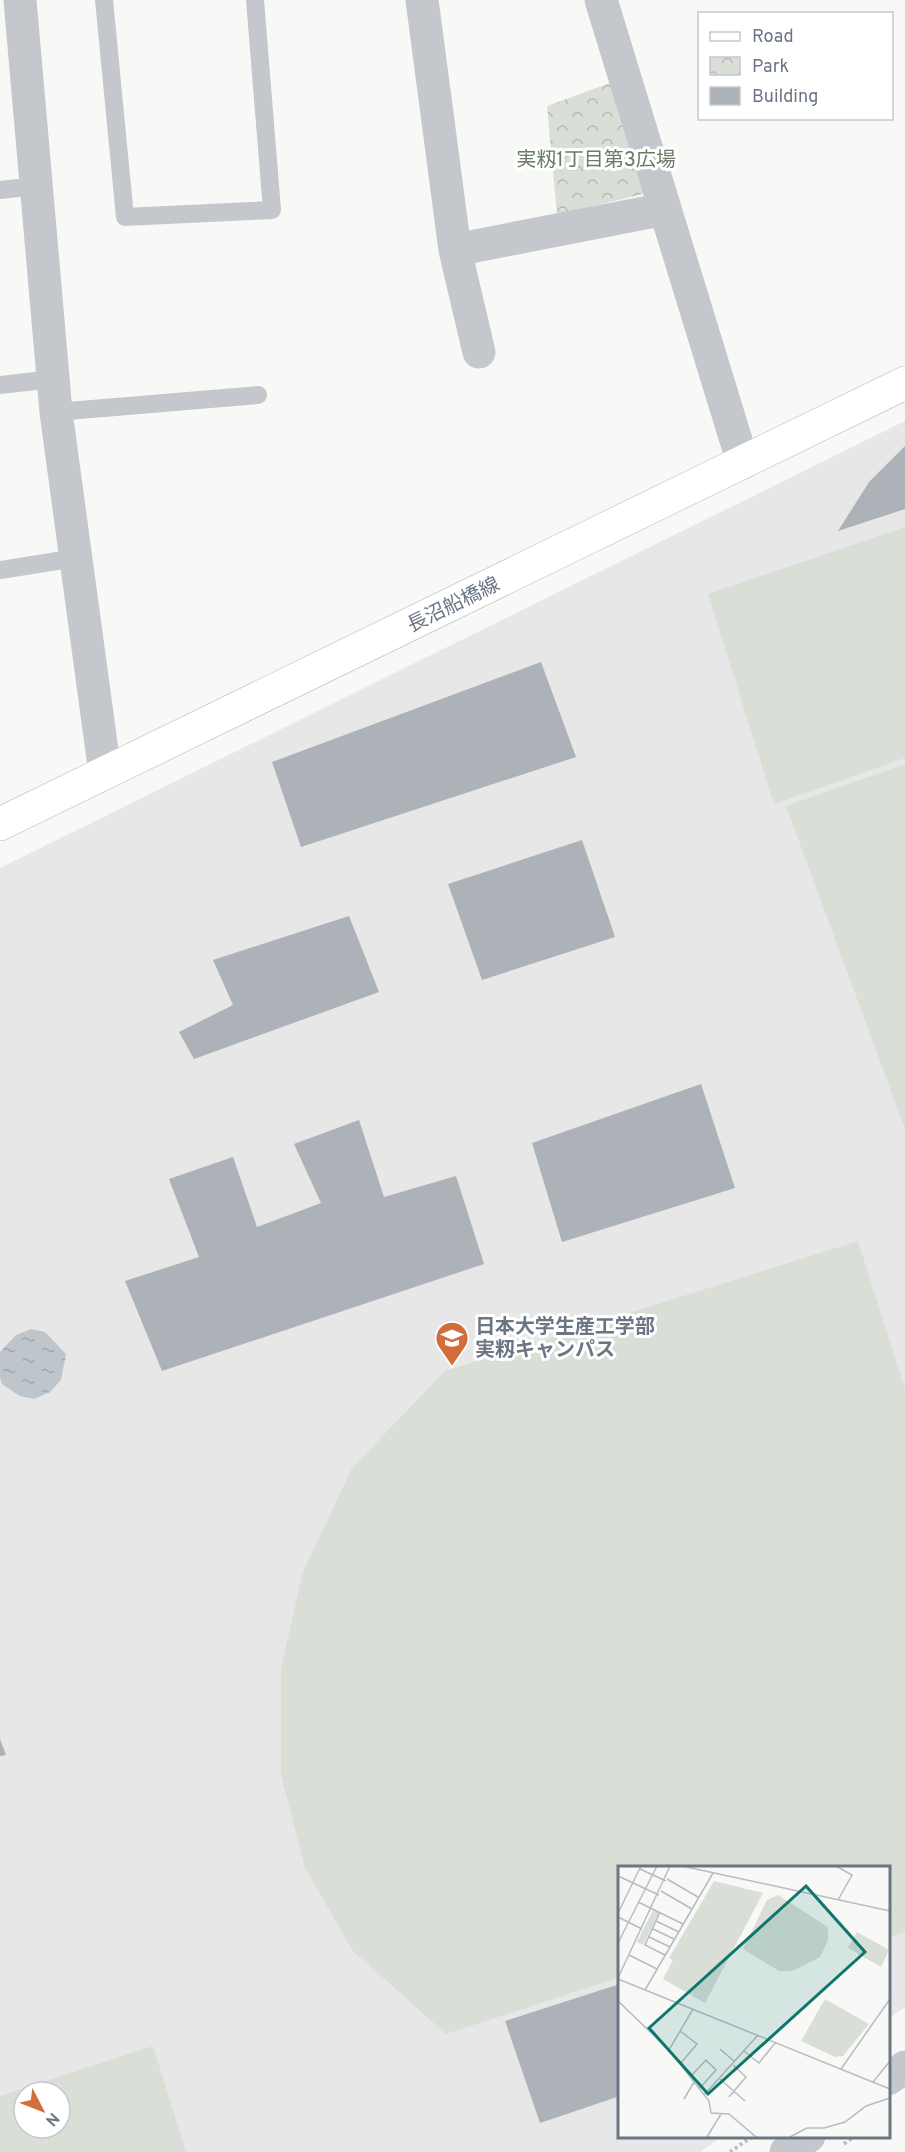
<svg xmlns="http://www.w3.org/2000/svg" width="905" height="2152" viewBox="0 0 905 2152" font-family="Overpass,'Noto Sans JP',sans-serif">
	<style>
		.built { fill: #e6e7e6; fill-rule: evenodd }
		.park { fill: url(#park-crowns) }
		.garden { fill: #d9dfd7; fill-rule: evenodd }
		.water { fill: url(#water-ripples) }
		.building { fill: #acb2b8 }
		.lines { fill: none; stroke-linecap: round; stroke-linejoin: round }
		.primary-casing { stroke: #b6b9bd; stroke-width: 34 }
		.path { stroke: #bcbec1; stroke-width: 4; stroke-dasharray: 3 3; stroke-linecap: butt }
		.service { stroke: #c4c7cb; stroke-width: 18 }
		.minor { stroke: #c4c7cb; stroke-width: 33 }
		.tertiary { stroke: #c4c7cb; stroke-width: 33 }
		.primary { stroke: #fff; stroke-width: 33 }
		.labels { text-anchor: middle; stroke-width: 6; stroke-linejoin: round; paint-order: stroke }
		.park-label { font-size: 20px; fill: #6a7b68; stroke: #fff }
		.street-label { font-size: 20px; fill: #6a7684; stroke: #fff }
		.poi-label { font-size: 20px; font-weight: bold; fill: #6a7684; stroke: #fff; text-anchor: start }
		.inset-road { fill: none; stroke: #b6bcc1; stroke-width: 1.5 }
		.view { fill: #0f766e; fill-opacity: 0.15; stroke: #0f766e; stroke-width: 3 }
		.inset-edge { fill: none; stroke: #6a7684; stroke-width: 3 }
	</style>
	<defs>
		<pattern id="park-crowns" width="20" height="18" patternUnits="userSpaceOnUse" patternTransform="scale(1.5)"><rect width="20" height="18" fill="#d9dfd7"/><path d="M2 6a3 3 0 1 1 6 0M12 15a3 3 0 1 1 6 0" fill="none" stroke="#b4b9b4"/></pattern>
		<pattern id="water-ripples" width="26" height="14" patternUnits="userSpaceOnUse" patternTransform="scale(1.5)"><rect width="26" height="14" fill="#bfc6cb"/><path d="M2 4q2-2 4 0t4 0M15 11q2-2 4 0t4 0" fill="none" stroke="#9fa5aa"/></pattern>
	</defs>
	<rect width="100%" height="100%" fill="#f8f8f6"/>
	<path class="built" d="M905 421V2007L889 2019 888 1867H620V2136H723L700 2152H0V868ZM24 2092H60V2128H24Z"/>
	<path class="park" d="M618 80 651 192 557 215 547 106Z"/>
	<path class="garden" d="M905 527V758L774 804 708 594Z
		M905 764V1129L786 806Z
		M858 1241 905 1389V1932L889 1937 888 1867H620V1977L446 2034 353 1951 305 1868 281 1775V1668L303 1572 352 1468 445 1371Z
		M153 2046 186 2152H0V2096ZM24 2092H60V2128H24Z"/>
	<path class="water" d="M31 1329 45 1332 66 1354 61 1380 50 1392 34 1399 20 1396 2 1384 0 1377V1352L16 1335Z"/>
	<path class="building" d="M905 446V509L838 531 869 482Z
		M541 662 576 757 301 847 272 762Z
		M582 840 615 937 482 980 448 884Z
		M349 916 379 992 194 1059 179 1032 233 1005 213 960Z
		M701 1084 735 1188 562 1242 532 1143Z
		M359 1120 384 1197 456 1176 484 1264 162 1371 125 1281 199 1257 169 1179 233 1157 257 1227 321 1203 294 1144Z
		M0 1739 6 1755 0 1756Z
		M620 1984V2096L540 2123 505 2021Z"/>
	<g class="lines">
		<g class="primary-casing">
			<path id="primary" d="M0 824 905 383"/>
		</g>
		<path class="path" d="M844 2144 855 2136
			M730 2152 753 2136"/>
		<path class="service" d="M104 0 125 217 272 210 255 0
			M0 190 36 186
			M0 385 53 379
			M56 412 258 395
			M0 570 76 558"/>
		<path class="minor" d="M20 0 56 412 105 773
			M422 0 455 250 665 209
			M601 0 743 463
			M455 250 479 352"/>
		<path class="tertiary" d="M888 2079 905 2067
			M786 2152 809 2136"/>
		<use href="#primary" class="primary"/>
	</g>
	<defs>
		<g id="university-pin" transform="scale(1.725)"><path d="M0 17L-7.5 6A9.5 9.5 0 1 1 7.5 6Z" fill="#d26e3c" stroke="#fff"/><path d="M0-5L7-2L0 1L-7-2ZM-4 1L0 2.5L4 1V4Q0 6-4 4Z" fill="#fff"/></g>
	</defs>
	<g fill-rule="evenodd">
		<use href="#university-pin" x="452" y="1338"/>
	</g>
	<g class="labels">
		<g class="park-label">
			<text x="596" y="166">実籾1丁目第3広場</text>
		</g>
		<g class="street-label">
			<text transform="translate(453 604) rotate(-26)" y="7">長沼船橋線</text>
		</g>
		<g class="poi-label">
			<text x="475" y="1333">日本大学生産工学部<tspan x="475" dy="23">実籾キャンパス</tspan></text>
		</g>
	</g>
	<g transform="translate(618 1866)">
		<rect width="272" height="272" fill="#f8f8f6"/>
		<path d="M35 44 41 47 25 79 19 76Z" fill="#d9dfd7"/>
		<path d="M96 15 145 27 87 137 45 113 55 94 51 92ZM160 29 210 61V74L202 91 174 105H161L125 83 149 34ZM239 66 271 84 263 101 230 82ZM207 133 251 158 225 190 217 191 183 175Z" fill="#d9dfd7"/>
		<path class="inset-road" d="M64 0 272 45M218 0 234 9 220 34M22 3 48 15M0 10 41 29M49 13 80 31M43 25 74 43M20 36 65 58M42 46 27 79 47 89M0 47 23 0M0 51 24 63M38 55 61 66M35 63 56 73M31 71 52 81M0 77 39 0M11 89 39 103M0 112 52 0M0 113 272 223M27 124 95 7M0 135 51 184 91 235 93 247 111 248 138 271M102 183 117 196M51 184 75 143M126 185 141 197 158 176M62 198 79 178 62 165M223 203 272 133M72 211 88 194 98 204 81 223M102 213 127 235M255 216 272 195M86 229 140 169M111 231 128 211 115 199M66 233 76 216M89 271 103 248M172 271 189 262H206L227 256 248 240 272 232"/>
		<path class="view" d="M188 20 247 86 90 228 31 162Z"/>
		<rect width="272" height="272" class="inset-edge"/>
	</g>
	<rect x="698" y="12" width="195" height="108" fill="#ffffff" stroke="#c3c8ce" stroke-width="1.5"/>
	<rect x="710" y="32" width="30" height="9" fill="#ffffff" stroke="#c3c8ce" stroke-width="1.5"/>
	<text x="752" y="42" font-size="18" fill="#6a7684">Road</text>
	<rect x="710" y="57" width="30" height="18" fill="url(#park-crowns)" stroke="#c3c8ce" stroke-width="1.5"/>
	<text x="752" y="72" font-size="18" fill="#6a7684">Park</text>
	<rect x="710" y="87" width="30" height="18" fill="#acb2b8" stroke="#c3c8ce" stroke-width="1.5"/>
	<text x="752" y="102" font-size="18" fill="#6a7684">Building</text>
	<g transform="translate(42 2110) rotate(132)"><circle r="28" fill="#ffffff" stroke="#c3c8ce" stroke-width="1.5"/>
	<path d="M0-4.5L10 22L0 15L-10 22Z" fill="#d26e3c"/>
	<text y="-9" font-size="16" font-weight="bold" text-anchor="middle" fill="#6a7684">N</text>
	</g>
</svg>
